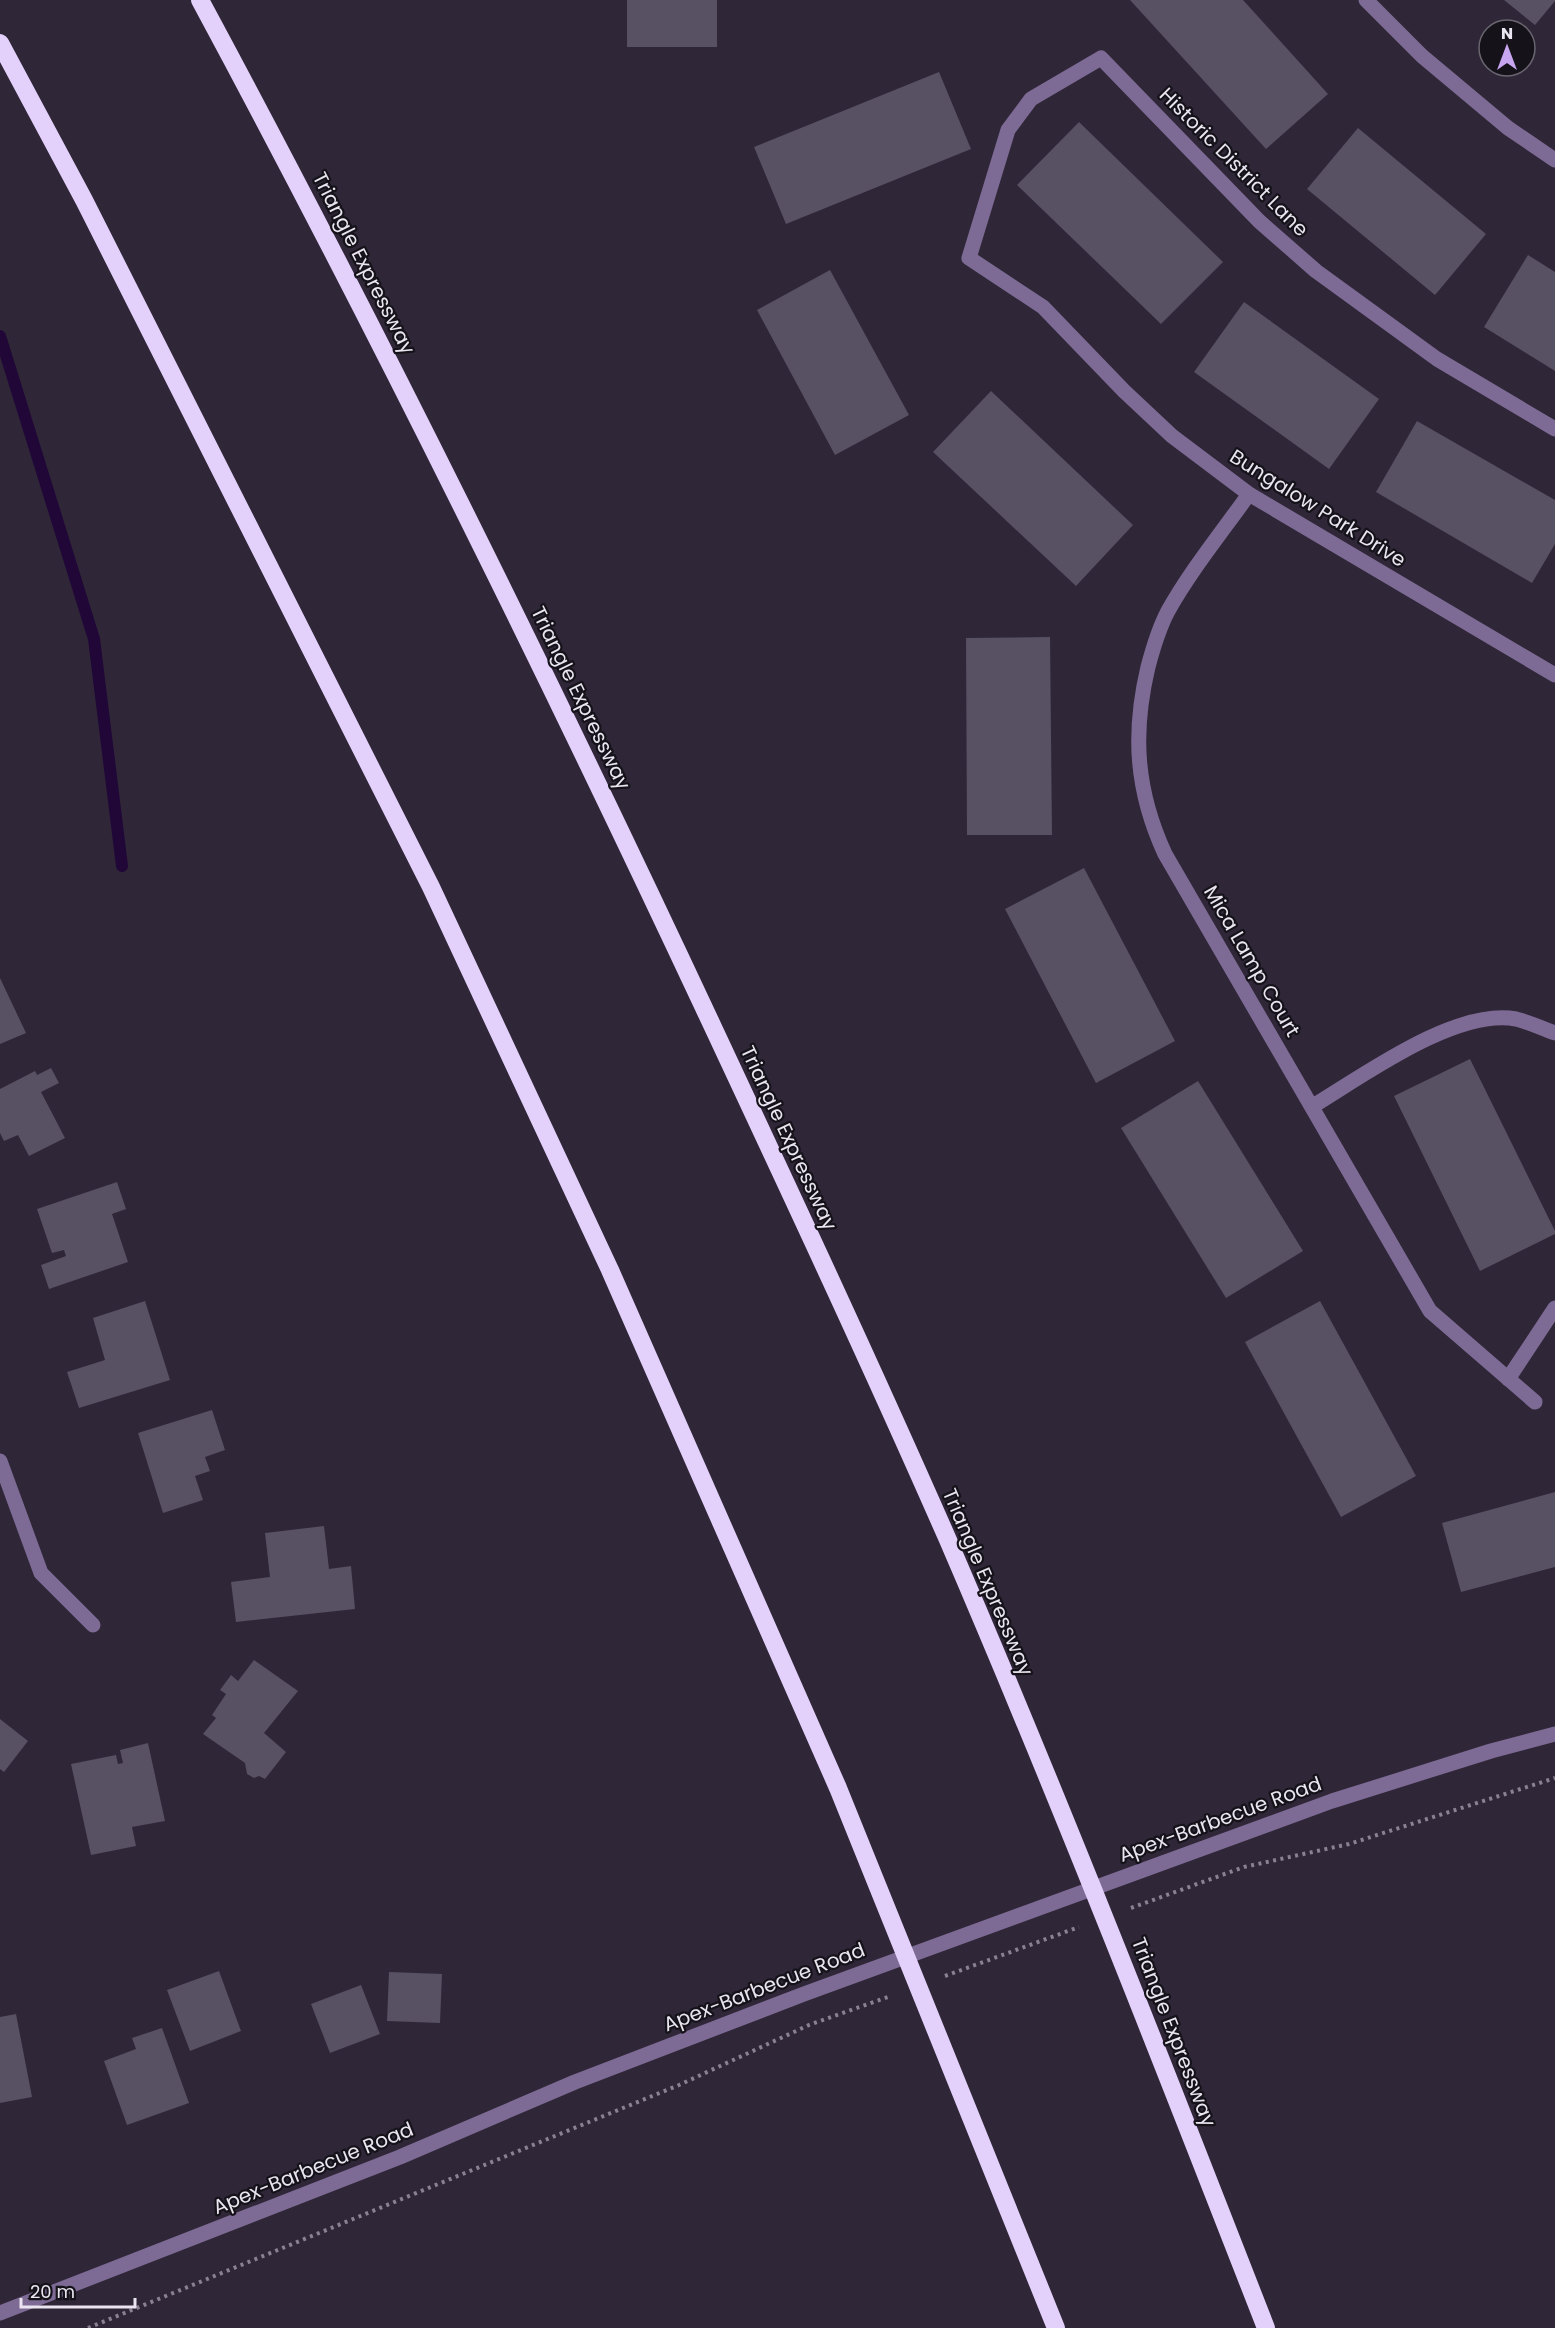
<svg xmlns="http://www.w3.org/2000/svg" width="1555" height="2328" viewBox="0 0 1555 2328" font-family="Poppins,sans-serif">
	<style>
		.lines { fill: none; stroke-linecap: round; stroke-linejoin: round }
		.stream { stroke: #210738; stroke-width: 12 }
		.building { fill: #585063 }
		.path { stroke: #898290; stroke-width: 4; stroke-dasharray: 3 4.5; stroke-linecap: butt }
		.minor { stroke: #7d6b95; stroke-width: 15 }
		.highway { stroke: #e3d1fb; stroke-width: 18 }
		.labels { text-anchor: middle; stroke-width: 4.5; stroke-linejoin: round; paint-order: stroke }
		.street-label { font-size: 20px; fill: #eae5f0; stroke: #15121a }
	</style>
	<rect width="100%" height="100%" fill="#2f2738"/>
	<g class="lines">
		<path class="stream" d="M0 336 94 639 122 866"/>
	</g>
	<path class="building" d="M627 0H717V47H627Z
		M1130 0H1243L1328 94 1266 149Z
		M1504 0H1555V1L1535 25Z
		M939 72 971 149 786 224 754 147Z
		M1079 122 1223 262 1161 324 1017 185Z
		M1358 128 1486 234 1435 295 1307 189Z
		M1528 255 1555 272V371L1484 327Z
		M830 270 909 415 835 455 757 310Z
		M1244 302 1379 399 1329 469 1194 372Z
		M991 391 1133 525 1076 586 933 452Z
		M1417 421 1555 500V544L1532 583 1376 492Z
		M1050 637 1052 835H967L966 638Z
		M1084 868 1175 1041 1096 1083 1005 909Z
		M0 978 26 1033 0 1044Z
		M1470 1059 1555 1231V1234L1480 1271 1394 1096Z
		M51 1068 59 1083 41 1092 65 1138 29 1156 18 1135 4 1141 0 1133V1089L35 1071 37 1075Z
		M1198 1081 1303 1251 1226 1298 1121 1128Z
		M117 1182 126 1209 112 1214 128 1262 49 1289 41 1265 66 1256 64 1250 52 1253 37 1209Z
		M145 1301 170 1380 79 1408 67 1372 105 1360 93 1318Z
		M1320 1301 1416 1476 1341 1517 1245 1342Z
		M212 1410 225 1450 205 1457 210 1471 195 1476 203 1500 163 1513 138 1433Z
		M1555 1492V1567L1461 1592 1442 1523Z
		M324 1526 329 1569 351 1566 355 1609 236 1622 231 1582 270 1577 265 1533Z
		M254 1660 298 1691 264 1733 286 1752 265 1779 259 1776 254 1778 247 1774 245 1763 203 1734 216 1718 212 1715 226 1694 220 1690 231 1675 238 1681Z
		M0 1719 28 1741 4 1772 0 1769Z
		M148 1743 165 1821 132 1827 136 1846 91 1855 71 1764 116 1755 118 1764 123 1763 120 1750Z
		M219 1971 241 2031 190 2051 167 1990Z
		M389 1972 442 1974 440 2023 387 2021Z
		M361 1985 380 2034 330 2053 311 2004Z
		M16 2014 32 2097 0 2103V2017Z
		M162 2028 189 2103 127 2125 104 2061 136 2049 132 2038Z"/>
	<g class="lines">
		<path class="path" d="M1131 1908 1244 1867 1349 1844 1555 1778
			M945 1976 1079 1927
			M88 2328 679 2085 809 2025 891 1996"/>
		<path class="minor" d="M1366 0 1422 56 1508 128 1555 160
			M1555 429 1437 359 1316 271 1259 221 1101 58 1031 99 1008 130 969 258 1043 307 1124 391 1172 436 1249 494 1555 675
			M1249 494C1222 532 1191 570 1168 611 1159 628 1153 648 1148 667 1132 734 1136 791 1165 854L1430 1311 1535 1402
			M1313 1106C1363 1076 1455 1008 1516 1019 1529 1022 1543 1029 1555 1033
			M1508 1379 1555 1308
			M0 1461 41 1573 93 1625
			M0 2313 400 2157 575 2082 804 1994 1332 1801 1491 1751 1555 1734"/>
		<path class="highway" d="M200 0C381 336 550 679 712 1025 792 1196 872 1367 948 1540 1060 1800 1163 2064 1266 2328
			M0 43 84 200 431 887 610 1270 838 1788 1056 2328"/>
	</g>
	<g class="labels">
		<g class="street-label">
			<text transform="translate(1234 162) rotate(45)" y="7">Historic District Lane</text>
			<text transform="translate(364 263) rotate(63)" y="7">Triangle Expressway</text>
			<text transform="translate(1318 508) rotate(32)" y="7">Bungalow Park Drive</text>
			<text transform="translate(581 698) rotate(64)" y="7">Triangle Expressway</text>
			<text transform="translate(1252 961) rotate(60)" y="7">Mica Lamp Court</text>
			<text transform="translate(789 1138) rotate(65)" y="7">Triangle Expressway</text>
			<text transform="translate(988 1582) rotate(67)" y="7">Triangle Expressway</text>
			<text transform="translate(1220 1819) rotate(-20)" y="7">Apex-Barbecue Road</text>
			<text transform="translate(764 1987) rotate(-21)" y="7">Apex-Barbecue Road</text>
			<text transform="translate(1174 2032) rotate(69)" y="7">Triangle Expressway</text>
			<text transform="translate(313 2168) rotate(-22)" y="7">Apex-Barbecue Road</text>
		</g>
	</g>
	<g transform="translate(1507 48)"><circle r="28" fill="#15121a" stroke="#6a6670" stroke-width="1.5"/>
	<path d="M0-4.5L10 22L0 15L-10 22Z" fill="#c7a6ef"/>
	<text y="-9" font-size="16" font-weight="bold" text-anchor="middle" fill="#eae5f0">N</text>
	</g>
	<path d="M21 2298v9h114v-9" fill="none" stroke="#eae5f0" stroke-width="3"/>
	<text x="30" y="2298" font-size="18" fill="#eae5f0" stroke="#15121a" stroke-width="4.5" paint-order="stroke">20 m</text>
</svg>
